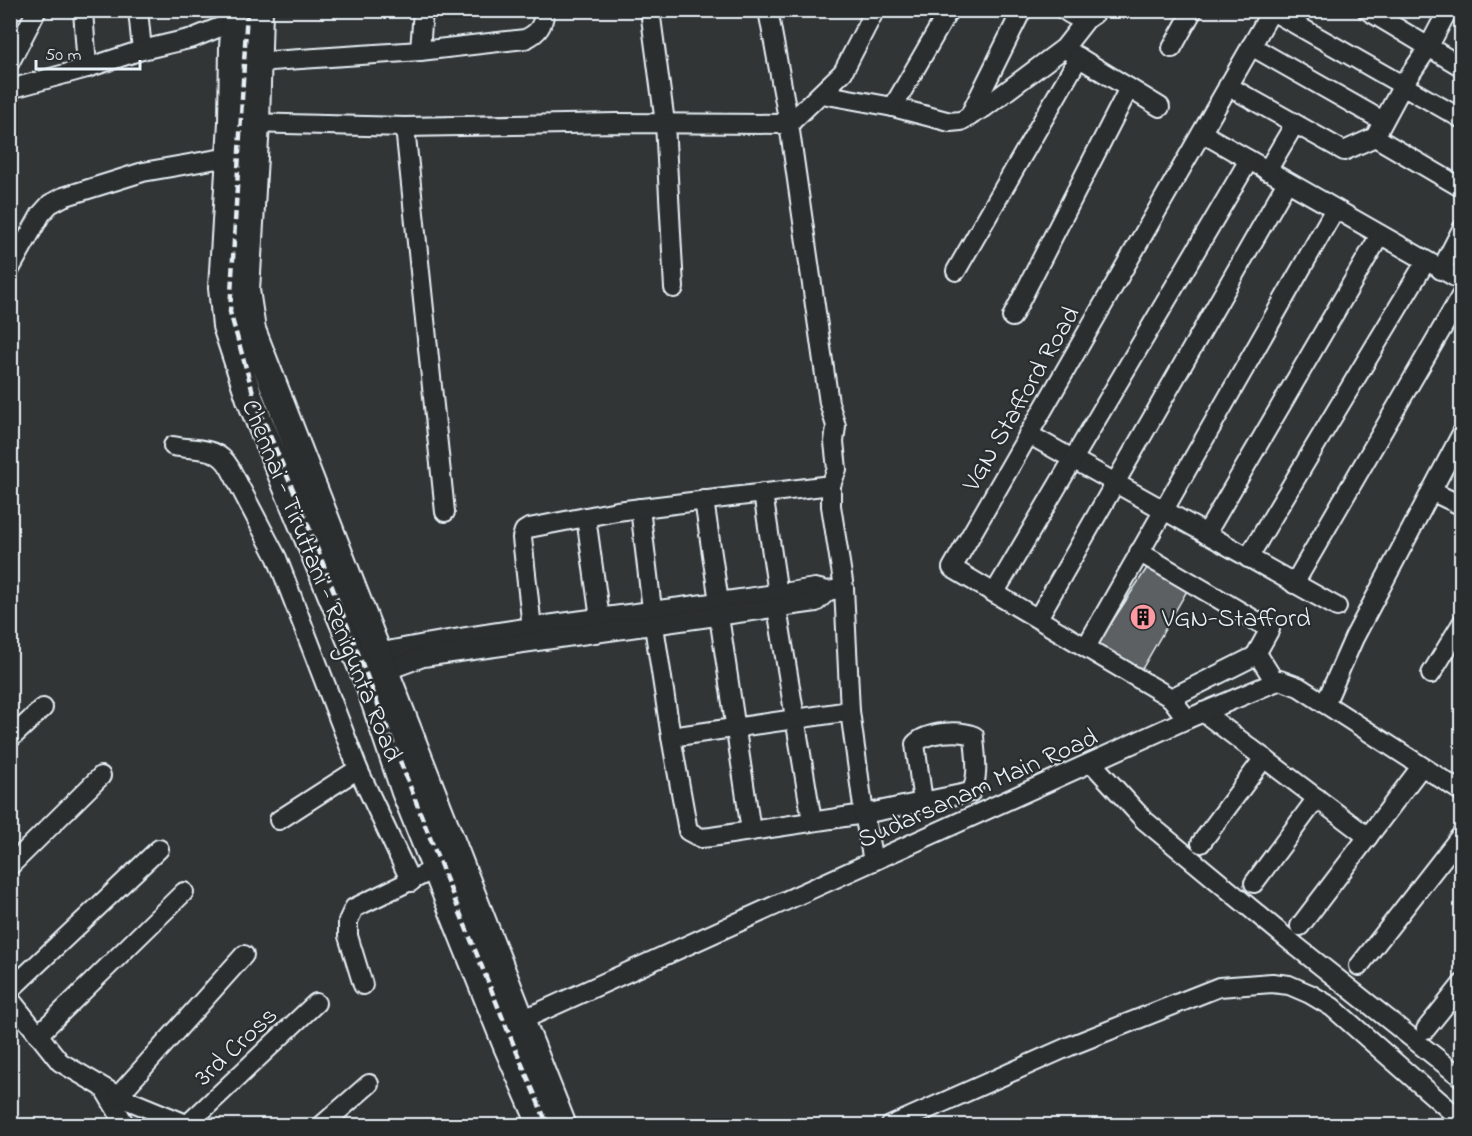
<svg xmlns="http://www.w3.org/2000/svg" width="1472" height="1136" viewBox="0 0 1472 1136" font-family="'Indie Flower',sans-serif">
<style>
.building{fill:#5c6063;stroke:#e8f1f8;stroke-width:1.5}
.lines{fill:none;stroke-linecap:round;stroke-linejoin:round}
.minor-casing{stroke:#e8f1f8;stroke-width:22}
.highway-casing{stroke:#e8f1f8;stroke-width:30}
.minor{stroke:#2a2d2e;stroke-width:18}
.highway{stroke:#2a2d2e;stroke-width:26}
.rail{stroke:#e8f1f8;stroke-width:4.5;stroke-dasharray:9 4.5;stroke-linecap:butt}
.labels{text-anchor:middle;stroke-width:4.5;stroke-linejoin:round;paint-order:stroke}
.street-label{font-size:26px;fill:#e8f1f8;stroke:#2a2d2e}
.poi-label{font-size:26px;fill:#e8f1f8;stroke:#2a2d2e;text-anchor:start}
</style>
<rect width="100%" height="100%" fill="#323536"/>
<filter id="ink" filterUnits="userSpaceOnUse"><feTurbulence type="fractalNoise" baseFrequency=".0167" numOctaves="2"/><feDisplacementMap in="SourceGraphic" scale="12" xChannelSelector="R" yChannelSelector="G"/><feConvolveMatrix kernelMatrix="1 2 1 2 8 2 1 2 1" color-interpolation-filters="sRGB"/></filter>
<g filter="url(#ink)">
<polygon class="building" points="1147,568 1188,589 1142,669 1097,645"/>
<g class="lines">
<defs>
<g id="minor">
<polyline points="83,10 87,68"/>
<polyline points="138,10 142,50"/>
<polyline points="650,10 665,123 674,288"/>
<path d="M1064,10C1077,19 1086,24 1098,10"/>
<polyline points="1367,10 1462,67"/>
<polyline points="1272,11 1462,119"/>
<polyline points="1251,46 1383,121"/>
<polyline points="1172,48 1193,10"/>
<polyline points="420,51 423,10"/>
<polyline points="1070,52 1160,107"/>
<polyline points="10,62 37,10"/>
<path d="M256,62L420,51L525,39C539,33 543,25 545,10"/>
<polyline points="1228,86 1344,151 1375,137 1403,85 1428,48 1448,10"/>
<polyline points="10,89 87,68 142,50 193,38 235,21 244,21"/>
<polyline points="822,94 893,107 950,122 961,121 984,108 1064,48 1086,20"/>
<polyline points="893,107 949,10"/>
<polyline points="969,117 1022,10"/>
<polyline points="247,123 405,127 616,123 789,124 768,10"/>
<polyline points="405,127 445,512"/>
<polyline points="1202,133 1462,281"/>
<polyline points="1375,137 1462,188"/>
<polyline points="1267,171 1294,125"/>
<polyline points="10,269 41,214 50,204 63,197 143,172 229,157"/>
<polyline points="1441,270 1462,229"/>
<polyline points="956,271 1079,57"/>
<polyline points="1012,317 1129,88"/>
<polyline points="1028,434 1337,607"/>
<path d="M173,446C197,451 217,445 230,468L277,558L358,769L411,882"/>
<polyline points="1431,491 1462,506"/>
<polyline points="763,493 778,594"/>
<polyline points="704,500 719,602"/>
<path d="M640,508L654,626L671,737L688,831L701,838L711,837L864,814L971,792C980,775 975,755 974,736C959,729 926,732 915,744L923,802"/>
<polyline points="586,517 600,619"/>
<polyline points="1206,534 1380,235"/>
<polyline points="1139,552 1270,629 1255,656"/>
<polyline points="1248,558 1426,261"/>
<polyline points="1294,584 1462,294"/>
<polyline points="995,592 1249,160"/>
<polyline points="777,608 812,821"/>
<polyline points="719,616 751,831"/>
<polyline points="1038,618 1287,182"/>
<polyline points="532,628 522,538 524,531 529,528 617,511 831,485"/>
<polyline points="1086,647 1335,209"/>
<path d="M378,653C522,624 669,611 815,588L828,591L844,588"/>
<polyline points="385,671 423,657 816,602 828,591"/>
<polyline points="1431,674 1462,623"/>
<polyline points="1171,698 1255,656 1260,658 1275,682"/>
<polyline points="1325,704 1354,638 1462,433"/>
<polyline points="1203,712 1368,837"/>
<polyline points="1187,719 1171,698 952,568 1272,10"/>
<polyline points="671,737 850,711"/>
<polyline points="10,739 43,708"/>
<polyline points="1092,763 1144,820 1296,946 1462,1078"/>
<polyline points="279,820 358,769"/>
<polyline points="1201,843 1264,758"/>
<polyline points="873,861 864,814 850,711 844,588 831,506 831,485 837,469 834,442 836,426 829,403 789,124 843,72 875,10"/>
<polyline points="10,866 101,776"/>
<polyline points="1254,883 1317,798"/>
<polyline points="1300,926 1421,767"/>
<polyline points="1359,966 1462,834"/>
<polyline points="363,985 348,936 348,921 354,908 437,868"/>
<polyline points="10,990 159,849"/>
<polyline points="10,999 60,1062 118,1096 191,1126"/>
<polyline points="511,1025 1187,719 1280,680 1299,687 1462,792"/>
<polyline points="1426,1029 1462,984"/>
<polyline points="38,1035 184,892"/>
<polyline points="104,1089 126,1126"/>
<polyline points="118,1096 244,955"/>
<polyline points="188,1124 316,1003"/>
<polyline points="321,1126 369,1084"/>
<polyline points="890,1126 1070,1046 1219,987 1272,983 1289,985 1310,994 1332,1007 1462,1121"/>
</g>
<g id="highway">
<polyline points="236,10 233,46 232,122 222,288 226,326 250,399 369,685 405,792 506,1044 542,1126"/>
<polyline points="259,10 256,123 246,290 252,330 521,1020 563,1126"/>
</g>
</defs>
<use href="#minor" class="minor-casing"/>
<use href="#highway" class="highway-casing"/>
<use href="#minor" class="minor"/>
<use href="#highway" class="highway"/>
<polyline class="rail" points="247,10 230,312 256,403 306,520 443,871 510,1036 548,1126"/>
</g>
</g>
<defs>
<symbol id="building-disc" viewBox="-11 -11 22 22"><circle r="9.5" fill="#ff9aa2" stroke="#2a2d2e"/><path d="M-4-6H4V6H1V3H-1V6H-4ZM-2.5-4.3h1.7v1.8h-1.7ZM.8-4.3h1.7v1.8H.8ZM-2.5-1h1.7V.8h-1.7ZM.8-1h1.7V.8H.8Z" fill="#111"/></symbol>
</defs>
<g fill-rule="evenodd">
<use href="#building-disc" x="1128" y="602" width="30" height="30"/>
</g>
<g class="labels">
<g class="street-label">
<text transform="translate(1020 398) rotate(-60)" y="9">VGN Stafford Road</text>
<text transform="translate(323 580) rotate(68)" y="9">Chennai - Tiruttani - Renigunta Road</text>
<text transform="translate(977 787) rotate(-24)" y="9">Sudarsanam Main Road</text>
<text transform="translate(235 1045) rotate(-43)" y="9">3rd Cross</text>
</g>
<g class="poi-label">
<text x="1162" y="626">VGN-Stafford</text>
</g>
</g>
<rect width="1472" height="1136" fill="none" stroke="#2a2d2e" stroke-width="36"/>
<rect x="18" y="18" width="1436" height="1100" fill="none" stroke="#e8f1f8" stroke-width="2" filter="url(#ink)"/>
<path d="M36 60v9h104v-9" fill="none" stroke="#e8f1f8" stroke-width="3"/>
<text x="45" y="60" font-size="18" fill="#e8f1f8" stroke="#2a2d2e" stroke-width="4.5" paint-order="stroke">50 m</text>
</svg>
